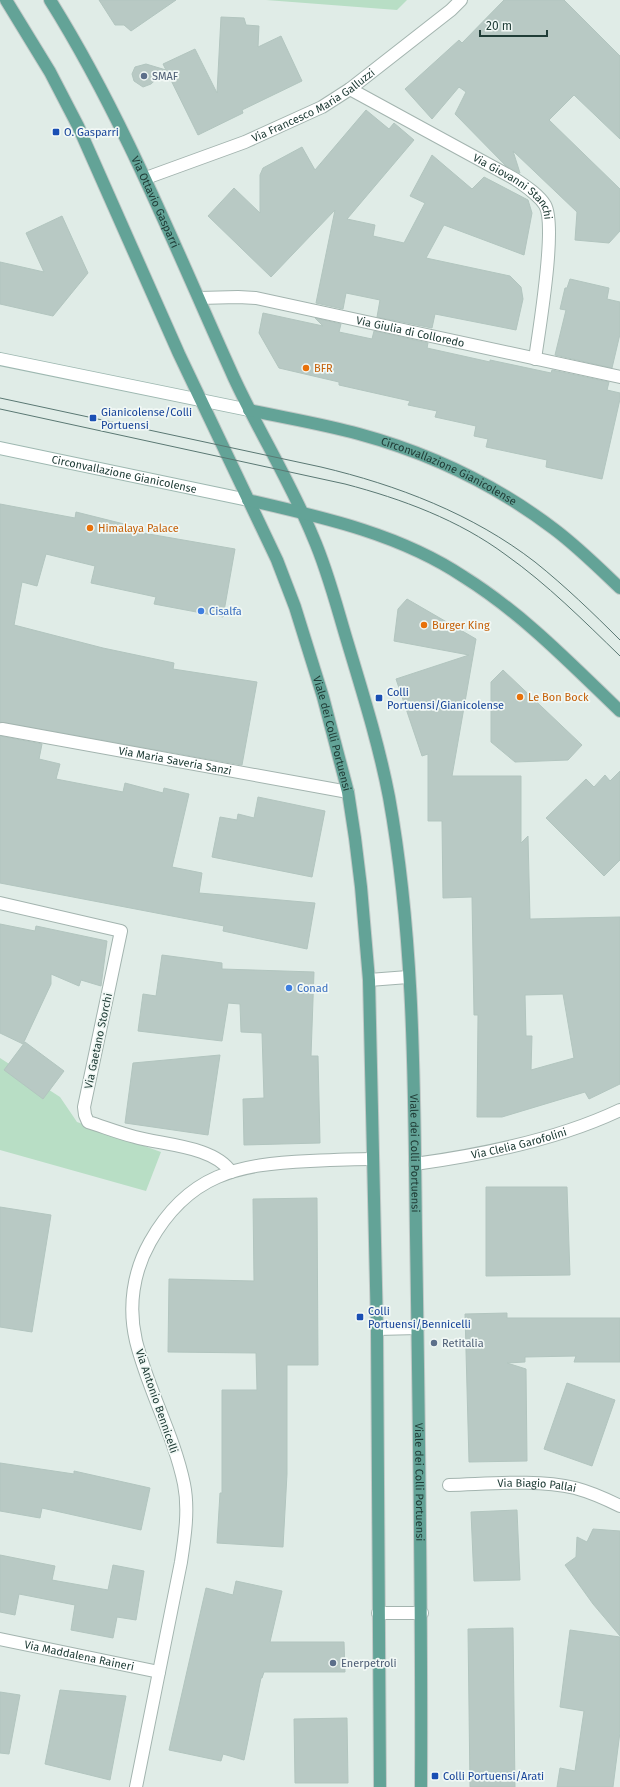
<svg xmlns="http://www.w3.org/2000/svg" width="620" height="1787" viewBox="0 0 620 1787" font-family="'Fira Sans',sans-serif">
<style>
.green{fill:#b8dec5}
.building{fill:#b8c9c4;stroke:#b2c5bf;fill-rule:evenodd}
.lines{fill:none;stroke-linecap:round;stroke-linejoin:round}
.street-casing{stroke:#a3b4af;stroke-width:14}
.secondary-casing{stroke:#9eb8b1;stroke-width:14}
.primary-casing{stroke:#c1c9c7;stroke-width:14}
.street{stroke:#fff;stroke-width:12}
.secondary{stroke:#fff;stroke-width:12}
.primary{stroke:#63a397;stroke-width:12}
.tram{stroke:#5a7873;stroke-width:1}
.service-dot{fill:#5c6f8a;stroke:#f1f8f5;stroke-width:1.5}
.transit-dot{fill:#1a4fb4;stroke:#f1f8f5;stroke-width:1.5}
.food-dot{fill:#e8710a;stroke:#f1f8f5;stroke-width:1.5}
.shop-dot{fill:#3f7fe0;stroke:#f1f8f5;stroke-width:1.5}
.labels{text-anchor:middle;stroke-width:3.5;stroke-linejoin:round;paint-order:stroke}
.service-label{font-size:11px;fill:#4e5e75;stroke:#f1f8f5;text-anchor:start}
.street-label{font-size:11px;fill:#203d37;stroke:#f1f8f5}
.transit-label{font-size:11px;fill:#164399;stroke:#f1f8f5;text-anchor:start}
.food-label{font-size:11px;fill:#c56008;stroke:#f1f8f5;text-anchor:start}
.shop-label{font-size:11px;fill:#366cbe;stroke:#f1f8f5;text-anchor:start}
</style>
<rect width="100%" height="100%" fill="#e0ece7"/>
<g class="green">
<polygon points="266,0 407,0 397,10"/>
<polygon points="0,1058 60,1097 77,1122 161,1152 146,1191 0,1150"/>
</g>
<g class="building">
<polygon points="99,0 176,0 131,31 124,25 115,25"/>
<polygon points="504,0 564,0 620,56 620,139 574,95 549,120 620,189 620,231 609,243 575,240 577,212 513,151 520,173 506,166 455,114 466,92 459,87 432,119 405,89 459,40 462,43"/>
<polygon points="221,17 244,18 246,25 259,26 258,47 281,36 302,81 242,110 243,113 198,135 163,64 195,49 217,93"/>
<polygon points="146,64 166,70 151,84 143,87 134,81 132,74 135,67"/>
<polygon points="366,110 389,129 394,123 414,140 347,219 375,225 373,236 404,243 425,203 410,196 432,155 472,189 484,177 528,200 532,213 524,255 444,225 426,258 510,276 521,287 523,299 516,330 435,314 432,328 377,317 380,300 346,293 343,309 316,303 335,210 271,277 208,216 234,188 260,213 260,175 263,168 302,147 315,170"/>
<polygon points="62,216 88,273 53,316 0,304 0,262 44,272 26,233"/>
<polygon points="570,279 609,288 607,299 620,302 620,334 612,368 555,355 566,310 560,309 565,288 567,288"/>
<polygon points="263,313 323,326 315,318 341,324 339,332 372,339 374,331 428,343 427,348 490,362 490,360 551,373 552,370 609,382 607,390 620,393 620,399 602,479 546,467 547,460 486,447 488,439 474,436 476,426 435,417 437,411 408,405 410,401 339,385 339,382 279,368 259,333"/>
<polygon points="0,504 75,518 76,512 144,529 143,533 235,549 223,617 154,604 156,597 91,583 95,566 46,554 37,586 22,582 14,625 103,648 174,663 173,669 257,682 242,765 0,722"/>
<path d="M407,599L476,639L452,776H521V843L528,836L530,919L620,917V1084L589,1099L585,1092L502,1117H477L478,1015H474L472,897L443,898L442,821H428V754L422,756L396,679L469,655L394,641L398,609ZM563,994L574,1058L531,1070L532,1036H526L525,995Z"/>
<polygon points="503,670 582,745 568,760 515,762 491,742 491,682"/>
<polygon points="0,736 42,744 39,759 60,764 56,779 123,792 125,783 163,793 164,788 189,794 172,867 202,873 199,893 315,903 307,949 223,931 224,926 0,883"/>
<polygon points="620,771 620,860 604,876 546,818 586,779 594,787 605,775 610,781"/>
<polygon points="258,797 325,811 312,877 212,857 220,817 237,820 238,814 254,818"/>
<polygon points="0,924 35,931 36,926 107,941 101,986 81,980 79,986 51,974 51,984 23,1044 0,1033"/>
<polygon points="162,955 222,963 222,969 314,972 311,1056 318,1056 320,1143 244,1145 243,1099 264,1098 262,1033 241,1032 240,1004 228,1003 222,1041 138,1031 143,994 156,996"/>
<polygon points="25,1042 64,1071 43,1099 4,1070"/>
<polygon points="220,1055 208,1135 125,1123 133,1063"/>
<polygon points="486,1187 567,1187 570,1275 486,1276"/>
<polygon points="317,1198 318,1365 287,1365 287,1474 283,1547 217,1543 220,1493 222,1493 222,1390 257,1390 256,1353 168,1352 169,1279 254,1281 253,1199"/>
<polygon points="0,1207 51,1215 32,1332 0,1327"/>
<polygon points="507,1313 507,1318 620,1318 620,1362 574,1362 576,1356 525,1357 525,1362 507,1363 526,1369 527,1461 469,1462 465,1314"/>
<polygon points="567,1383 615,1400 592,1466 544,1449"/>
<polygon points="0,1463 74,1474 74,1471 150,1488 141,1530 42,1508 40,1518 0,1511"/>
<polygon points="517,1510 520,1580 474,1581 471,1512"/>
<polygon points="593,1529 620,1531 620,1636 593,1604 565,1565 576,1557 577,1537 587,1542"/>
<polygon points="0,1555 55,1566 52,1580 108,1590 113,1565 144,1571 136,1620 117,1617 113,1638 71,1630 75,1605 19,1594 15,1615 0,1612"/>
<polygon points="236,1581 282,1591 270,1642 344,1642 345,1672 264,1672 262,1678 261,1678 244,1760 223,1754 221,1761 169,1750 206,1588 233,1595"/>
<polygon points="513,1628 515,1787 470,1787 468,1629"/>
<polygon points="570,1630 620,1637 620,1732 613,1787 557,1787 560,1768 575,1771 584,1711 560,1707"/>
<polygon points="60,1690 126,1696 110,1780 45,1764"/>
<polygon points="0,1692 20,1695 9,1754 0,1753"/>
<polygon points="347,1718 348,1783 295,1783 294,1719"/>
</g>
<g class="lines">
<defs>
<g id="street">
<path id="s1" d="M350,89L515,179C525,186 538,194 545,205C557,226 539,330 535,359"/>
<path id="s2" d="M146,178L245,142L322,107L350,89L451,10L461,0"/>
<path id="s3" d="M199,298L238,297L256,298L620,377"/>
<path id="s4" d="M2,729L348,792"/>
<path d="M0,903L121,931L84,1107L85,1115L88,1122C104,1127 119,1133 135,1137C163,1145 214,1146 231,1172"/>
<polyline points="369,980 408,977"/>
<path id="s5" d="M415,1164C481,1155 559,1139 620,1110"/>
<polyline points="377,1329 418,1328"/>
<path id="s6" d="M449,1485C489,1484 536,1479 575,1488C590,1492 606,1499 620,1506"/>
<polyline points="378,1613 422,1613"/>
<path id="s7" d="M0,1639L159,1672"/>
<path d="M136,1787L181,1562C185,1536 189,1509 184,1484C174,1435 148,1390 136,1341C128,1307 133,1272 150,1242C188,1174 238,1164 310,1161C331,1160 352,1159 373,1159"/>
</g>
<g id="secondary">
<polyline points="0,359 249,410"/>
<path id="s8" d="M0,448L248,500"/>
</g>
<g id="primary">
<path id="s9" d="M6,0L50,72L78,126L179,354L277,560L295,607L323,697L348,792L355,838L361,887L369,980L377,1329L380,1787"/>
<path id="s10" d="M50,0C125,120 176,250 234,378C259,432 291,483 313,537C328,571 337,608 348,644C363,694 379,745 389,797C415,941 414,1089 416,1235C419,1419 422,1603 421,1787"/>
<path id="s11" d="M249,410C286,418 323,424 359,434C429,453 496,485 554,529C578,547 599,568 620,588"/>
<path d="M248,500C322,517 400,534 464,577C523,614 570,663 620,711"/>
</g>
</defs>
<use href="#street" class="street-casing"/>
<use href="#secondary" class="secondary-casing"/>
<use href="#primary" class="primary-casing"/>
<use href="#street" class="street"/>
<use href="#secondary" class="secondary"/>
<use href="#primary" class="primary"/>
<g class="tram">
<path d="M0,398L321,467C397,485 473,514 535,562C565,586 593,613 620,640"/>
<path d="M0,409L345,484C402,499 459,520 506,555C547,584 584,621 620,656"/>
</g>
</g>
<g class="service-dot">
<circle cx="144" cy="76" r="4"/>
<circle cx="434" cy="1343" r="4"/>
<circle cx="333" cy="1663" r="4"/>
</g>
<g class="transit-dot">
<rect x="52" y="128" width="8" height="8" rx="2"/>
<rect x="89" y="414" width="8" height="8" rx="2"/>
<rect x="375" y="694" width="8" height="8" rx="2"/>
<rect x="356" y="1313" width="8" height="8" rx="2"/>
<rect x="431" y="1772" width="8" height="8" rx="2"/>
</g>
<g class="food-dot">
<circle cx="306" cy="368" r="4"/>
<circle cx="90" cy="528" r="4"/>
<circle cx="424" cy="625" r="4"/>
<circle cx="520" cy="697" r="4"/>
</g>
<g class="shop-dot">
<circle cx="201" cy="611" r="4"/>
<circle cx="289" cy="988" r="4"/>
</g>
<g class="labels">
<g class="service-label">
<text x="152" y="80">SMAF</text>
<text x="442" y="1347">Retitalia</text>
<text x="341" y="1667">Enerpetroli</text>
</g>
<g class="street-label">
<text dy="4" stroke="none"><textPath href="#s2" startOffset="183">Via Francesco Maria Galluzzi</textPath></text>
<text dy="4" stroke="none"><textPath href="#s1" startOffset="192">Via Giovanni Stanchi</textPath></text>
<text dy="4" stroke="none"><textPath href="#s10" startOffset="228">Via Ottavio Gasparri</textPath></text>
<text dy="4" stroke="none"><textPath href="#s3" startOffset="215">Via Giulia di Colloredo</textPath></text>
<text dy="4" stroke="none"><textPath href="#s11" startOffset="210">Circonvallazione Gianicolense</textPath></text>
<text dy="4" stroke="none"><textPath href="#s8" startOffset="127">Circonvallazione Gianicolense</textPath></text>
<text dy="4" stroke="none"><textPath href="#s9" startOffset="805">Viale dei Colli Portuensi</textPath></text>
<text dy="4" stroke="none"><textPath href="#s4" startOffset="176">Via Maria Saveria Sanzi</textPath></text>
<text transform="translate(98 1041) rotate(-78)" y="4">Via Gaetano Storchi</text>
<text dy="4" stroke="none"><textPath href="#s5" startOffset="106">Via Clelia Garofolini</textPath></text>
<text dy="4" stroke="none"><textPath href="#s10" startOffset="1227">Viale dei Colli Portuensi</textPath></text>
<text transform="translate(157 1401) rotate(71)" y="4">Via Antonio Bennicelli</text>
<text dy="4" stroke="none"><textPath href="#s10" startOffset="1556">Viale dei Colli Portuensi</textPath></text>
<text dy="4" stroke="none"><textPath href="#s6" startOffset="88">Via Biagio Pallai</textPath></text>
<text dy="4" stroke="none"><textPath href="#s7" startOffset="81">Via Maddalena Raineri</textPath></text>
</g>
<g class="transit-label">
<text x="64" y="136">O. Gasparri</text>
<text x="101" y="416">Gianicolense/Colli<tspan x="101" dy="13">Portuensi</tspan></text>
<text x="387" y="696">Colli<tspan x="387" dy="13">Portuensi/Gianicolense</tspan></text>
<text x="368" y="1315">Colli<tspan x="368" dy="13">Portuensi/Bennicelli</tspan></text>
<text x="443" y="1780">Colli Portuensi/Arati</text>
</g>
<g class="food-label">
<text x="314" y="372">BFR</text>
<text x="98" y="532">Himalaya Palace</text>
<text x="432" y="629">Burger King</text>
<text x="528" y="701">Le Bon Bock</text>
</g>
<g class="shop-label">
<text x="209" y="615">Cisalfa</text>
<text x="297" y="992">Conad</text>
</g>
</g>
<path d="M480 30v6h67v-6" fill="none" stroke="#203d37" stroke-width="2"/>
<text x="486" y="30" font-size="12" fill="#203d37" stroke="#f1f8f5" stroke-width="3" paint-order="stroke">20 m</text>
</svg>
